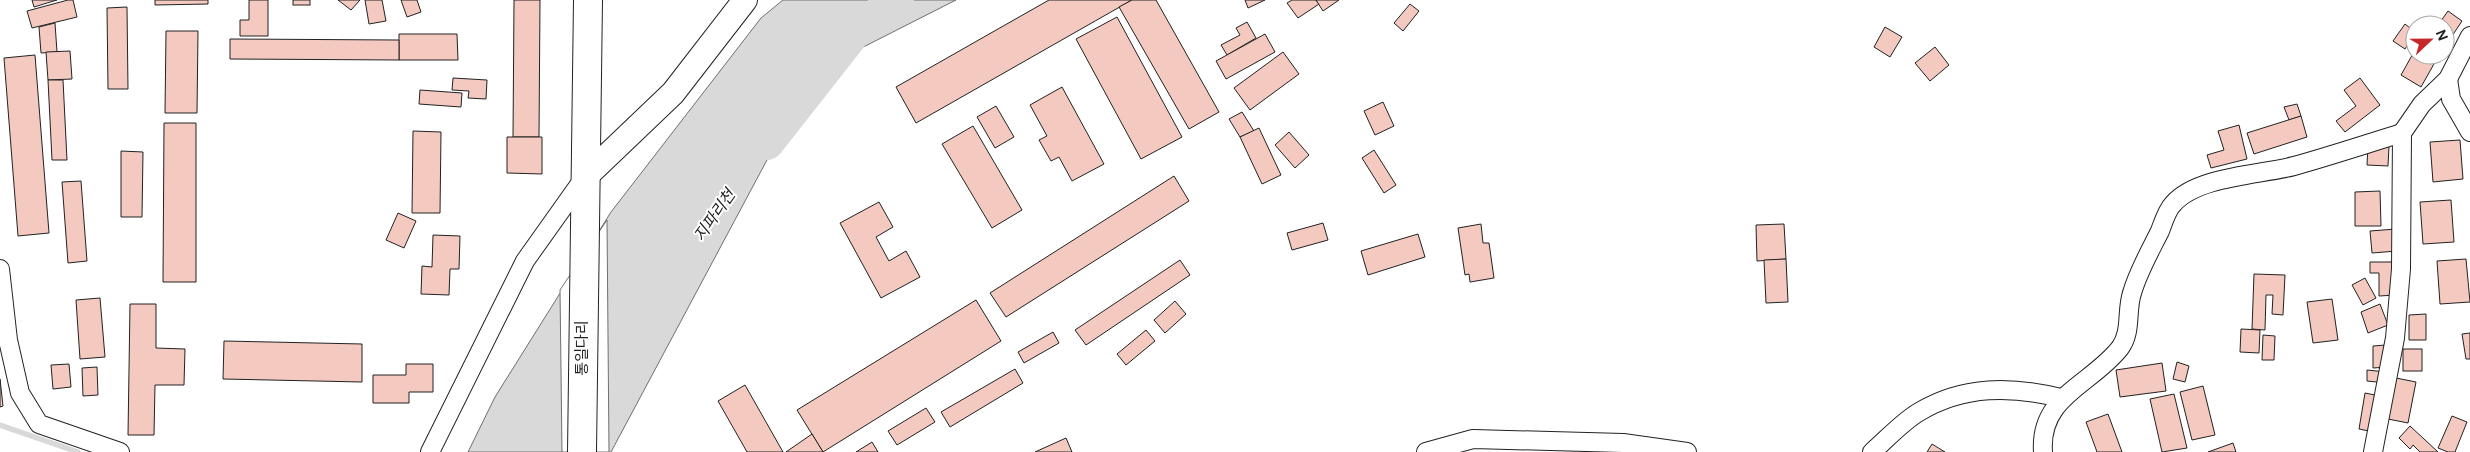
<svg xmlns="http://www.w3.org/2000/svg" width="2470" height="452" viewBox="0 0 2470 452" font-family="'DM Sans','Noto Sans KR',sans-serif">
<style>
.water{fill:#d9d9d9;stroke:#6f6f6f}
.pier{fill:#fff;stroke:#6f6f6f}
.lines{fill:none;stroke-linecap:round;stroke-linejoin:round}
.stream{stroke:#d9d9d9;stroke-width:5.5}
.river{stroke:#d9d9d9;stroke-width:34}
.building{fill:#f3c9c0;stroke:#222}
.street-casing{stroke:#222;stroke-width:20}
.secondary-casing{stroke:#222;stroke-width:26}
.primary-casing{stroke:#222;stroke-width:30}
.street{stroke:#fff;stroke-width:18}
.secondary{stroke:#fff;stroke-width:24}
.primary{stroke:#fff;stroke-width:28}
.labels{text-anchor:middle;stroke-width:4;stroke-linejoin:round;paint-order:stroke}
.street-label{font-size:15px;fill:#222;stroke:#fff}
.water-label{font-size:16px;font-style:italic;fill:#222;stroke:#fff}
</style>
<rect width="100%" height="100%" fill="#fff"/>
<polygon class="water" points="783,0 956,0 814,72 611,452 468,452 495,397 611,212 761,18"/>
<polygon class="pier" points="607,220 609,452 562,452 560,290"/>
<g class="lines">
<polyline class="stream" points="0,425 78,452"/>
<polyline class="river" points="767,143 855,31 897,0"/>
</g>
<g class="building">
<polygon points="32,0 57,0 34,7"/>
<polygon points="68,0 73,0 77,17 32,28 27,11"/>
<polygon points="155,0 208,0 208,4 155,5"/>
<polygon points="249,0 268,0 268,36 240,36 240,20 249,20"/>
<rect x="293" y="0" width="17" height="5"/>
<polygon points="338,0 360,0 351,10"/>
<polygon points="365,0 382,0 386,21 369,24"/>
<polygon points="401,0 417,0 421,12 407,17"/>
<polygon points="514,0 540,0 539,137 513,137"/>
<polygon points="1049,0 1132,0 916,123 896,87"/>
<polygon points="1132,0 1156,0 1219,112 1189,129 1119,7"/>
<polygon points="1245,0 1265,0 1248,8"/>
<polygon points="1292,0 1316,0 1319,4 1298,18 1287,3"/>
<polygon points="1316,0 1339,0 1323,11"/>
<polygon points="1410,4 1419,11 1403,31 1394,23"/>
<polygon points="127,7 128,89 108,89 107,8"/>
<polygon points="2448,11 2462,21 2446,45 2445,25 2438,25"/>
<polygon points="1117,17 1182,137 1141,159 1076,39"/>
<polygon points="1247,22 1256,38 1227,55 1221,45 1240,35 1236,28"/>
<polygon points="55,23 57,52 41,53 39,27"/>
<polygon points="2405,24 2415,32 2415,34 2405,49 2393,41"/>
<polygon points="1885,27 1902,37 1890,57 1874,47"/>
<polygon points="166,31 198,31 197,113 165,113"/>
<polygon points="399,34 457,34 458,60 399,60"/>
<polygon points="1265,34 1275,52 1226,79 1216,61"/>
<polygon points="230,39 399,40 399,60 230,59"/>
<polygon points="1935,47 1949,65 1930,81 1915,63"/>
<polygon points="2415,50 2415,55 2439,55 2421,87 2401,75"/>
<polygon points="70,51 72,79 48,80 46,52"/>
<polygon points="1283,52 1299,74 1250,110 1234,88"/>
<polygon points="35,55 49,233 18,236 4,58"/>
<polygon points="453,78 487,80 486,99 468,98 469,91 452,90"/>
<polygon points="2360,78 2380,105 2345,132 2336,121 2356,106 2344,90"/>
<polygon points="48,80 63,80 67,160 52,160"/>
<polygon points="1062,87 1104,164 1072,181 1059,157 1051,161 1039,140 1047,136 1030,105"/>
<polygon points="420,90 462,93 461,107 419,104"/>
<polygon points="1383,102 1394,126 1375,135 1364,111"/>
<polygon points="2297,104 2301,116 2289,120 2284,107"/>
<polygon points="996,106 1014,137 995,148 977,117"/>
<polygon points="1242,112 1254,131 1240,137 1229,119"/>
<polygon points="2301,116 2307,137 2254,154 2247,133"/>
<polygon points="164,123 196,123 196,282 163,282"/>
<polygon points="2239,125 2247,159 2211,168 2207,155 2224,150 2218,131"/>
<polygon points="973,126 1022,210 992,228 942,144"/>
<polygon points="1259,128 1281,175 1262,184 1240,137"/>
<polygon points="413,131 441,132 440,213 412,213"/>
<polygon points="1289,132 1309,155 1295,168 1275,145"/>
<polygon points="507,137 542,137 542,174 507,173"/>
<polygon points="2460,140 2463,179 2433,182 2430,142"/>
<polygon points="2368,145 2389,146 2388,166 2367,165"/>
<polygon points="1374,150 1396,185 1384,193 1362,158"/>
<polygon points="121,151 143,152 142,217 121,217"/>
<polygon points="1174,176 1189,201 1006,317 990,293"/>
<polygon points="81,181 87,261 68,263 62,182"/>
<polygon points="2380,191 2381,226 2355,226 2355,192"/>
<polygon points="2451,200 2454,242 2423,244 2420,202"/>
<polygon points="879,202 893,227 876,237 889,261 906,251 920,277 881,298 840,223"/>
<polygon points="398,213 416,221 404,248 386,240"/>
<polygon points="1323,223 1328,240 1292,250 1287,233"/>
<polygon points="1481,224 1483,243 1489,243 1494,278 1470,282 1469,274 1465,275 1458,228"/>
<polygon points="1784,224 1786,259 1757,261 1756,225"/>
<polygon points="2396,229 2397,251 2372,253 2370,231"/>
<polygon points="1418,234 1425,257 1368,275 1361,251"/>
<polygon points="433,235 460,236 459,269 450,269 449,295 421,294 422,266 432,267"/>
<polygon points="1786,259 1788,302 1766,303 1764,260"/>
<polygon points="2466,259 2470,302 2440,304 2437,261"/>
<polygon points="1180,260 1190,275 1086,345 1075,330"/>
<polygon points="2370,262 2396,262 2396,295 2379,296 2379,273 2370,273"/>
<polygon points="2254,274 2285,275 2283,315 2272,314 2273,295 2266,295 2265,330 2252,329"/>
<polygon points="2365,278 2376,298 2363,305 2352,285"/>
<polygon points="100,298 105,357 80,359 76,300"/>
<polygon points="2332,299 2338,340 2313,343 2307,302"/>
<polygon points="976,300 1001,341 823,452 797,410"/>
<polygon points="1175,301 1186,314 1165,333 1154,320"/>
<polygon points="130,304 156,304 156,348 185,349 184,385 155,385 154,435 128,435"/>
<polygon points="2380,304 2388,325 2368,333 2361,312"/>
<polygon points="2426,314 2426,340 2409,340 2409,315"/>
<polygon points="2241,329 2260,330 2259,353 2240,352"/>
<polygon points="1146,330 1155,341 1126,365 1117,354"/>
<polygon points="1053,332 1059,343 1024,363 1018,352"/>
<polygon points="2470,333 2470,359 2466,359 2462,334"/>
<polygon points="2263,335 2275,336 2274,360 2262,360"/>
<polygon points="224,341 362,344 362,382 223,379"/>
<polygon points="2386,345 2387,367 2373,368 2373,346"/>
<rect x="2403" y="349" width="19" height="22"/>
<polygon points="2177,362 2189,366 2185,382 2173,379"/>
<polygon points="2162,363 2166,391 2120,397 2116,370"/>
<polygon points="69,364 71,387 53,389 51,365"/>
<polygon points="406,364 433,364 433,392 409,392 409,403 373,403 373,375 406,375"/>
<polygon points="97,367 98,395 83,396 82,368"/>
<polygon points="1015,369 1023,383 950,427 941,412"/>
<polygon points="2367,370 2386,372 2386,383 2367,381"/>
<polygon points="2396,378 2416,382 2408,423 2388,419"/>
<polygon points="0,379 3,406 0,407"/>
<polygon points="745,385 783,452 747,452 718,401"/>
<polygon points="2203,386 2215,435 2192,440 2180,392"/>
<polygon points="2365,393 2380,396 2374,432 2359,429"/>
<polygon points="2174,394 2187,448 2162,452 2150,399"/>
<polygon points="926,408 935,422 897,445 888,431"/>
<polygon points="2108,414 2122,452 2097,452 2086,422"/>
<polygon points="2452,416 2467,422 2455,452 2448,452 2438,448"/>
<polygon points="2410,426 2438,452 2420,452 2413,445 2410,449 2399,438"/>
<polygon points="812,434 823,452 786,452"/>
<polygon points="1066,438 1072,452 1035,452"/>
<polygon points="872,442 878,452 856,452"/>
<polygon points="2233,443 2236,452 2208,452"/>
<polygon points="1932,444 1945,452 1927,452"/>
</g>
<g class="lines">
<defs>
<g id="street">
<polyline points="2448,79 2451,99 2470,132"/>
<polyline points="0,269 8,340 20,393 39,424 120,452"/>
<polyline points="430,452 525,261 584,178"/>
<polyline points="1426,452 1473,439 1623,443 1687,452"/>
<path d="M1872,452C1887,439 1902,422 1919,412C1964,385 2012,386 2061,398"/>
<path d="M2043,452C2039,396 2091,385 2120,348C2132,332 2126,311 2132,293C2138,272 2150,251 2160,231C2163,223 2167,210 2173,204C2197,176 2260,175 2294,166C2330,156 2366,144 2402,133"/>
<polyline points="2373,452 2395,338 2401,269 2402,133 2422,104 2448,79 2470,36"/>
</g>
<polyline id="secondary" points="584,178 673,93 745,0"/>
<polyline id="primary" points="582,452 588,0"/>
</defs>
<use href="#street" class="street-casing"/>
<use href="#secondary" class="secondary-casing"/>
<use href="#primary" class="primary-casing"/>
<use href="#street" class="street"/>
<use href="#secondary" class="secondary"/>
<use href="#primary" class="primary"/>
</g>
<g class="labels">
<g class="street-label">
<text transform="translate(582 348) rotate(-90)" y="5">통일다리</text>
</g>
<g class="water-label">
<text transform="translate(714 215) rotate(-55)" y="6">지파리천</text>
</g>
</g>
<g transform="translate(2430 40) rotate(68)"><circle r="24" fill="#ffffff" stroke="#a7a7a7"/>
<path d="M0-4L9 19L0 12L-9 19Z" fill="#c62828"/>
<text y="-8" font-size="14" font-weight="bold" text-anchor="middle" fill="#222222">N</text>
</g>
</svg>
